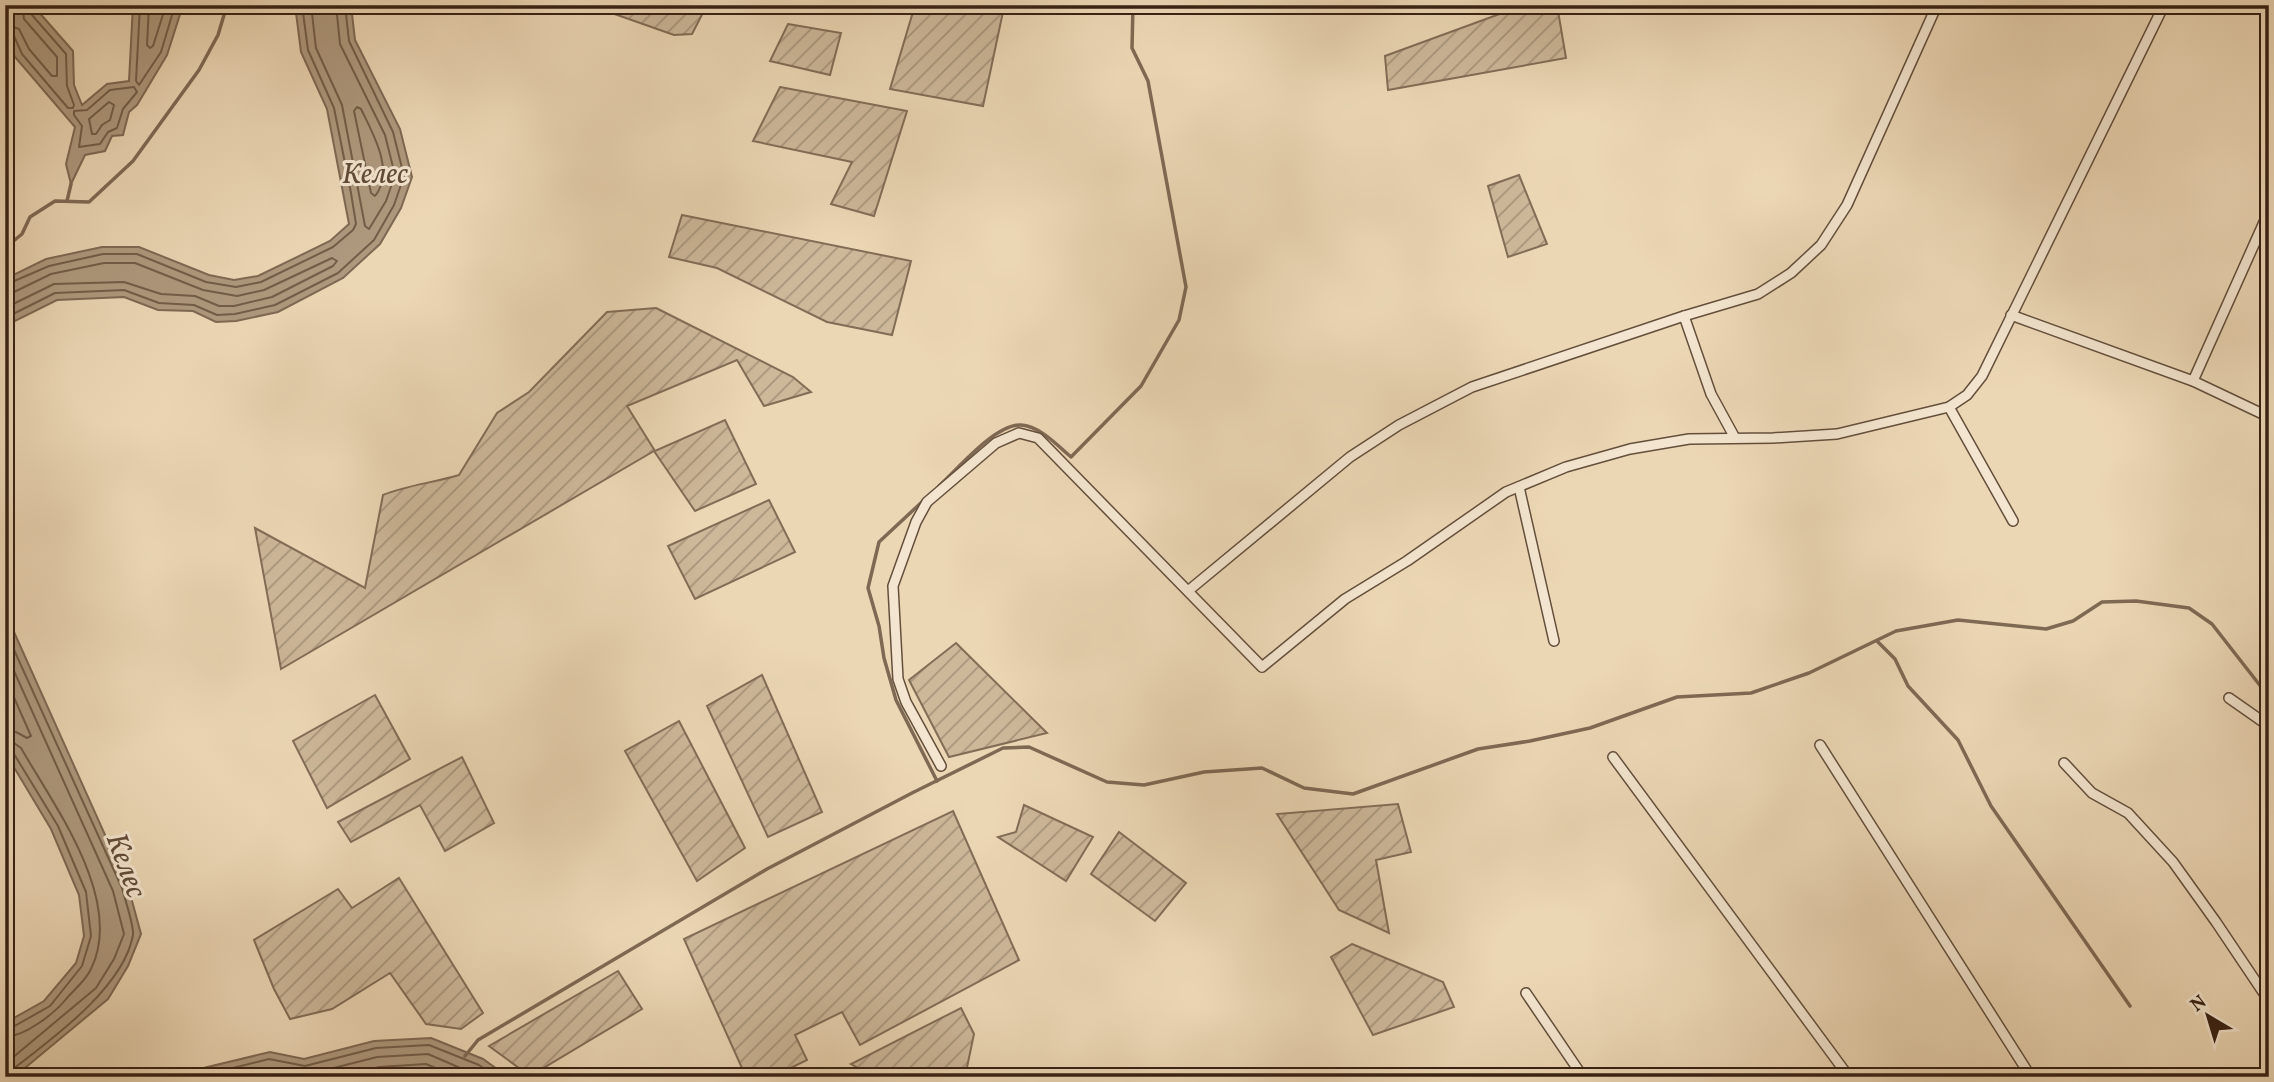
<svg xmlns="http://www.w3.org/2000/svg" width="2274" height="1082" viewBox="0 0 2274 1082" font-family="Vollkorn,serif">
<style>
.garden{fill:url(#garden-furrows);stroke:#826d57;stroke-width:2}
.water{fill:#ae997e;stroke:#7e6954;stroke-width:2}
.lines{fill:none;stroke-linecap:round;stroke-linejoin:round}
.shore{stroke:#725e49;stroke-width:2}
.stream{stroke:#7e6954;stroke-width:3.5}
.minor-casing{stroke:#644f3c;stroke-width:12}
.minor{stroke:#f3e5cf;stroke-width:9}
.labels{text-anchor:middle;stroke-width:6;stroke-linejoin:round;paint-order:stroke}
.water-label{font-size:30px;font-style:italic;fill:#614c39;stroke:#f3e5cf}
</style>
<defs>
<pattern id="garden-furrows" width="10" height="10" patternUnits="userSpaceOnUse" patternTransform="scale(1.75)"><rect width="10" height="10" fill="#cdb89a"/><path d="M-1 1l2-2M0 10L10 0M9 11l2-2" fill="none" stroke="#a7957c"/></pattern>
</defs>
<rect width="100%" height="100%" fill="#ecd7b5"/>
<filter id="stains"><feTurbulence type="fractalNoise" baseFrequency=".00286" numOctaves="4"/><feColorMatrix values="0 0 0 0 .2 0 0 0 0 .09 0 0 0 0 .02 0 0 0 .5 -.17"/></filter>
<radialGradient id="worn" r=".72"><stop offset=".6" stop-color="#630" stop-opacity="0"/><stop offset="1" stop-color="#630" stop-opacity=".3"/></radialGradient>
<g class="garden">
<polygon points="589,5 707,5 692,34 674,35"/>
<polygon points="915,5 1004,7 983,106 890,89"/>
<polygon points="1524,5 1557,5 1566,58 1388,90 1385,56"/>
<polygon points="788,24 841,33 830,75 770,61"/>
<polygon points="780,87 907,111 874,216 831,204 852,162 753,141"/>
<polygon points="1519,175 1547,244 1508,257 1488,186"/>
<polygon points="682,215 911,261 892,335 827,322 717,268 669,257"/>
<path d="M656,308L793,377L811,392L764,406L737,360L627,406L655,451L725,420L756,484L695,511L654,451L281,669L255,528L365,588L383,495C407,485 433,483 459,475L497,413L529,392L607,312Z"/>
<polygon points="769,500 795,552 695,599 668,546"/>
<polygon points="956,643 1047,733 949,757 909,680"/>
<polygon points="762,675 822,812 768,837 707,706"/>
<polygon points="375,695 410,759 327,808 293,741"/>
<polygon points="679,721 745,848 697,881 625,751"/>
<polygon points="462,757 494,823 445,851 420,805 351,842 338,822"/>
<polygon points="1398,804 1411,852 1376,860 1389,933 1339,910 1277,814"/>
<polygon points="1024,805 1093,837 1066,881 998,837 1016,832"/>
<polygon points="953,811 1019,960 860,1045 842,1012 795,1035 807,1060 772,1077 746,1077 684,939"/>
<polygon points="1119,832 1186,883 1155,921 1091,874"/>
<polygon points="399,878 483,1013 461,1029 426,1024 390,973 332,1009 290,1019 274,989 254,940 338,889 352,908"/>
<polygon points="1352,944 1443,982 1454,1007 1373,1035 1331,957"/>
<polygon points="618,971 642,1009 530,1076 489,1046"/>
<polygon points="961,1008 974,1034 965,1077 874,1077 851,1064"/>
</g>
<g class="water">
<polygon points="5,5 37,5 37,10 73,51 74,85 82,105 107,84 129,81 133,5 183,5 167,55 137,105 129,112 123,135 112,136 105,151 85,155 71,184 66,164 75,127 15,57 5,32"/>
<polygon points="295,5 351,5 355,40 400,129 412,177 401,208 380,244 343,278 278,312 236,321 216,322 193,311 158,310 124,297 57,300 5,326 5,279 46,259 102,247 139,247 209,275 234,280 258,276 330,241 349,224 327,109 301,52"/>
<polygon points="5,612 128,886 141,934 128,966 108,999 14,1077 5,1077 5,1023 44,1001 76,963 84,936 79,895 51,829 9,759 5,748"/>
<polygon points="431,1038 483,1059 508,1077 166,1077 270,1052 304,1059 374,1041"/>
</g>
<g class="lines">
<g class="shore">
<polyline points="140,5 136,81 139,85 161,52 175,5"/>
<polyline points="149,5 147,45 150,48 153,46 166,5"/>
<polyline points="311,5 316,48 342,105 365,226 369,229 386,201 395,175 385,135 340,44 336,5"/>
<polyline points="5,24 19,29 29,49 52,76 57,76 57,57 24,19 22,5"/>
<polyline points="5,33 14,36 22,54 68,108 73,108 74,105 67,86 66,54 32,15 31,5"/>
<polygon points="134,87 137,92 123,109 117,128 108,132 100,144 79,147 82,126 74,115 74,111 87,110 110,90"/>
<polygon points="109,102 114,105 110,120 102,125 96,134 92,134 89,119"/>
<path d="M357,107L361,109C373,134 395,171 375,196L371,193L354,111Z"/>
<polyline points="5,285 49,266 103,254 137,254 206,282 236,287 261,282 333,247 353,230 356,224 351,193 334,108 308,50 302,5"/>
<polyline points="5,293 14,292 51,274 104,263 135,263 203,290 237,296 264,290 332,258 337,261 333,266 272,297 234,306 219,306 195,296 161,294 124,282 54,284 5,308"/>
<polyline points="5,318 55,293 124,290 159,303 194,305 217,315 235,314 275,305 338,273 374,240 394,205 404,176 393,132 349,41 345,5"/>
<path d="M5,630L122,888C125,900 134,925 133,935C124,987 52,1039 13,1069L10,1077"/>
<polyline points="5,651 113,891 124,934 114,959 96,988 5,1064"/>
<polyline points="5,677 31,736 27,738 16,732 5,731"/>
<path d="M5,741L14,743L21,748C54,806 125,900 91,969C86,980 75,989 67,998C55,1013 26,1036 5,1037"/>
<polyline points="5,750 14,754 58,826 86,892 91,936 82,966 50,1006 11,1028 5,1029"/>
<polyline points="196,1077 269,1059 305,1066 376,1048 429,1045 479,1065 496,1077"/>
<polyline points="234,1077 270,1068 306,1075 377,1057 428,1054 481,1077"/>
<polyline points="341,1077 379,1067 426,1064 457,1077"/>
</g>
<g class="stream">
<polyline points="67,201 71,184"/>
<polyline points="5,248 22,234 30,217 55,201 89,202 133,161 199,70 218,35 227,5"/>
<path d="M939,486C958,469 995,424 1021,425C1040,426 1058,446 1071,457L1141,386L1179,320L1186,287L1148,81L1132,48L1133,5"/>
<polyline points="923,501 879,542 868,588 879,626 884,658 896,700 937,781"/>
<polyline points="1877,641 1895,659 1908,686 1958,740 1991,806 2130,1006"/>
<polyline points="465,1056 478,1040 767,869 912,793 1003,748 1029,747 1107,782 1144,785 1204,772 1262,768 1304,788 1353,794 1478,749 1530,741 1590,728 1677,697 1751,693 1809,673 1896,631 1958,620 2046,629 2073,621 2102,602 2136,601 2189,608 2212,624 2269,697"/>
</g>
<defs>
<g id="minor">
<polyline points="2011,315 2193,381 2269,417"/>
<polyline points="1684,316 1711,394 1735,438"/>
<polyline points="2193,381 2269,211"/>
<polyline points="1949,407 2013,521"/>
<polyline points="1519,487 1554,641"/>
<polyline points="1188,591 1350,457 1399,425 1472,387 1684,316 1758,294 1791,273 1821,245 1847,205 1937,5"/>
<polyline points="2229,698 2269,726"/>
<polyline points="1820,745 2031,1077"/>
<polyline points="1613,757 1849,1077"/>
<polyline points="2064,763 2092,793 2128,813 2173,862 2216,922 2269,1001"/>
<polyline points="941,766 906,702 898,679 893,586 916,522 927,502 996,443 1019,433 1038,438 1262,667 1345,599 1407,561 1506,492 1566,467 1630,449 1689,439 1773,438 1837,434 1949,407 1967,395 1982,376 2164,5"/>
<polyline points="1526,993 1583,1077"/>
</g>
</defs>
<use href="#minor" class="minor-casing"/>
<use href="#minor" class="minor"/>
</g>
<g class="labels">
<g class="water-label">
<text x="375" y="183">Келес</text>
<text transform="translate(127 865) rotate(70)" y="10">Келес</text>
</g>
</g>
<rect width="2274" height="1082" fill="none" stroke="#ecd7b5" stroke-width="28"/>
<rect x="7" y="7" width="2260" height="1068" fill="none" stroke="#372214" stroke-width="3.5"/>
<rect x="14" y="14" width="2246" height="1054" fill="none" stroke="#372214" stroke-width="2"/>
<g transform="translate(2208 1016) rotate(322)" stroke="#f3e5cf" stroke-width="5" paint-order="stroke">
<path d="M0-5L12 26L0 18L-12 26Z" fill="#372214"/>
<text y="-10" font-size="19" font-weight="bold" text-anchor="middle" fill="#372214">N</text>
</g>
<rect width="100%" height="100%" filter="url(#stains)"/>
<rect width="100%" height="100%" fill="url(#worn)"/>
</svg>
